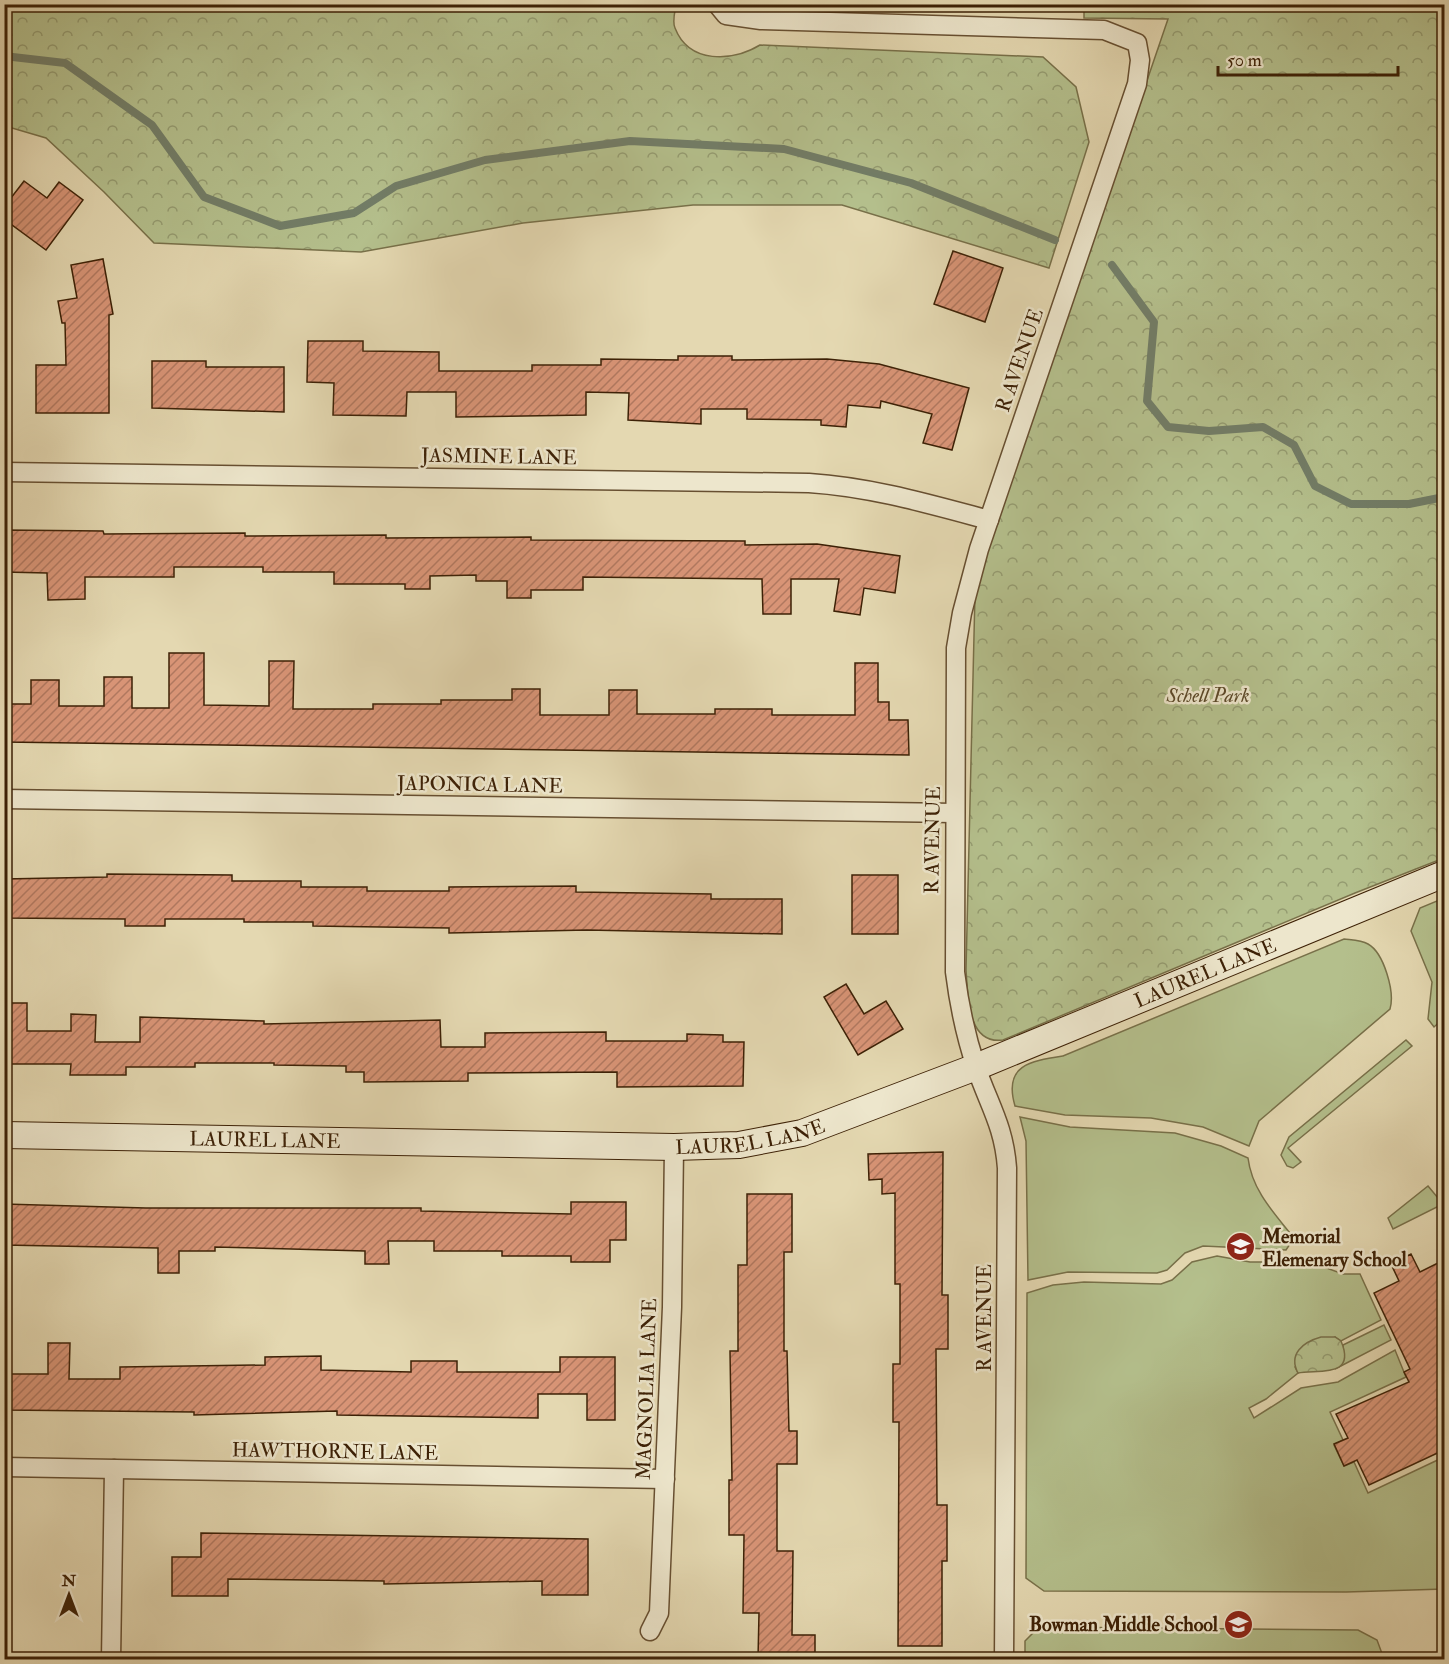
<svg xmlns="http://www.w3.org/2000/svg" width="1449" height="1664" viewBox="0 0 1449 1664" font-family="'IM FELL Double Pica',serif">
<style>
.grass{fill:#b4bf8c;stroke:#787049;stroke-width:1.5}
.forest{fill:url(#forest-crowns);stroke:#787049;stroke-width:1.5}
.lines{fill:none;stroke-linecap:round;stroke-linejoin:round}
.stream{stroke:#727d67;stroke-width:8}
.building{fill:url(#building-hatch);stroke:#3d2106;stroke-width:1.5}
.street-casing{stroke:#674f31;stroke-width:21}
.secondary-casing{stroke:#3d2106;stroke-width:28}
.street{stroke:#ede6cc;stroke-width:18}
.secondary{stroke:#ede6cc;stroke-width:26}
.labels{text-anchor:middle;stroke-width:5;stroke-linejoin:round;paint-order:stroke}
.street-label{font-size:20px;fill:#3d2106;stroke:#ede6cc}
.park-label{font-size:20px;font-style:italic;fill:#5b4828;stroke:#ede6cc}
.poi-label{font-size:20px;font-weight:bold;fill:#3d2106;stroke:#ede6cc;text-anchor:start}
</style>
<defs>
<pattern id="forest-crowns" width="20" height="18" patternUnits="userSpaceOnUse" patternTransform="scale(1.5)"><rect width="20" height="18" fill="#b4bf8c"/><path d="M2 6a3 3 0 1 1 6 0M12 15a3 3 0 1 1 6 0" fill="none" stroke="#949b70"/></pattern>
<pattern id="building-hatch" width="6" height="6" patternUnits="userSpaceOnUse" patternTransform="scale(1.5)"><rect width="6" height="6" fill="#d89476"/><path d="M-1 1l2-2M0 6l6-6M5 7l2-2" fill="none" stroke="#b0785f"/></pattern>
</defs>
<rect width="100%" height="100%" fill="#e4d8b1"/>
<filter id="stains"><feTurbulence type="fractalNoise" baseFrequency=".00333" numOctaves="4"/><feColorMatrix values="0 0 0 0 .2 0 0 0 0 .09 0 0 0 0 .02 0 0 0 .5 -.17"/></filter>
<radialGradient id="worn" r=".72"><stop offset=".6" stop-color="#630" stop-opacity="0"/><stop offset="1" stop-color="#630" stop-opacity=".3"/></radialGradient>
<g class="grass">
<polygon points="1444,898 1444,1018 1434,1027 1428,1019 1432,982 1411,931 1420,908"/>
<path d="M1344,939C1352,940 1361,940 1368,944C1384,953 1395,992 1390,1009L1259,1121L1249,1146L1203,1127L1151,1118L1065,1115L1015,1106C1003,1065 1030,1061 1063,1056Z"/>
<polygon points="1406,1040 1412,1046 1288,1148 1301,1162 1293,1168 1287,1166 1281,1155 1289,1137"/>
<path d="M1020,1117L1070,1127L1175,1133L1221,1146L1248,1158C1252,1191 1275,1214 1294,1238L1286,1250L1203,1246L1185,1253L1167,1270L1157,1273L1068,1272L1028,1280L1026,1141Z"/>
<polygon points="1428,1186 1443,1204 1393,1229 1388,1218"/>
<polygon points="1217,1256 1250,1262 1310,1262 1343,1274 1360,1274 1381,1320 1341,1341 1335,1337 1295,1367 1298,1373 1266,1399 1249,1408 1254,1418 1301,1388 1338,1382 1395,1350 1406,1377 1330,1412 1343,1440 1334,1445 1344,1466 1354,1462 1368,1493 1444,1457 1444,1589 1346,1592 1044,1591 1026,1578 1027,1293 1053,1285 1084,1282 1161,1284 1172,1280 1192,1262"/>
<polygon points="1384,1325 1391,1340 1337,1368 1344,1357 1343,1345"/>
<polygon points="1045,1627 1358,1630 1377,1640 1384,1659 1025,1659 1025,1641 1036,1630"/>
</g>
<g class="forest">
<path d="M4,5H676C675,11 672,22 675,28C689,64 732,62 760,45L1043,57L1076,87L1089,142L1049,268L842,205H693L523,223L361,252L154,243L104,192L46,138L5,126Z"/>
<path d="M1084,5H1444V858L1355,893L1003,1040C967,1045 968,996 966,970L975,594L990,541L1168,19L1084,18Z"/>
<path d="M1321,1337H1335L1341,1341C1357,1379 1317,1369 1298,1373C1288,1354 1303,1342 1321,1337Z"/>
</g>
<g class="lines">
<g class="stream">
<polyline points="4,56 65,63 152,125 204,197 280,226 354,213 396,186 485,160 630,141 784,149 911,183 1055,240"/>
<polyline points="1112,265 1154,322 1147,401 1168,427 1209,431 1263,427 1294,445 1315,486 1351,504 1409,504 1444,497"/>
</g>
</g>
<g class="building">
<polygon points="24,181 47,198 59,182 83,200 46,250 4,219 4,207"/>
<polygon points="953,251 1003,268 985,322 934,304"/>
<polygon points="103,259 113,314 109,315 109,413 36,413 36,365 66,365 65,323 62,323 58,301 77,298 71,265"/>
<polygon points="308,341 363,341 363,351 439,352 439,371 532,371 532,365 601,365 601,359 678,360 678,356 732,356 732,360 827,359 879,364 969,388 952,450 923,443 932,414 881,401 880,408 848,405 846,427 821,425 821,420 747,419 747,409 701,409 701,424 628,420 629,393 586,392 586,415 456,417 456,392 407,392 406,416 333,415 334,383 307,382"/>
<polygon points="152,361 206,361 206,367 284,367 284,412 152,408"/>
<polygon points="4,530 103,531 104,534 245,533 245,536 386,535 386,538 531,537 531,540 745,541 745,545 817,544 900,556 895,593 864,588 860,615 834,611 839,579 791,579 791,614 763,614 762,579 583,577 583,590 531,590 531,598 507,598 507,581 476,581 476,575 430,576 430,589 405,589 405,584 334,584 334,572 263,572 263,567 174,567 174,577 85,577 85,599 48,600 47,573 4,572"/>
<polygon points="169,653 204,653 204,705 269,706 269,661 294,661 293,709 373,709 373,704 441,704 441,700 512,700 512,689 540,689 540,715 609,715 609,690 637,690 637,714 715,714 715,709 772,709 772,715 855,715 855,663 878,663 878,702 889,702 889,720 908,720 909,755 4,742 4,704 31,704 31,680 59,680 59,706 104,706 104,677 132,677 132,708 169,708"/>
<polygon points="107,874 232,875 232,881 301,881 301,887 367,887 367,891 449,891 449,887 576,886 576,892 711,894 711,899 782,899 782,934 587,930 449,933 449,928 313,926 313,922 244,922 244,919 165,919 165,926 125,926 125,919 4,918 4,879 107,877"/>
<rect x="852" y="875" width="46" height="59"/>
<polygon points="846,984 864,1014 886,1001 903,1029 858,1055 824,997"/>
<polygon points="4,1003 27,1003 27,1031 71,1031 71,1014 96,1015 95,1042 140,1042 140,1017 264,1021 264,1024 440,1020 441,1047 485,1047 485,1033 606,1032 606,1041 687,1041 687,1034 723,1035 723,1042 744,1042 743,1086 617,1087 617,1072 468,1073 468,1081 364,1082 364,1072 346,1072 346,1066 274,1065 274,1063 195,1063 195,1067 126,1067 126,1075 70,1075 71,1064 4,1064"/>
<polygon points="943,1152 942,1295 948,1295 948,1349 936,1349 937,1505 947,1505 947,1561 942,1561 942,1646 898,1646 899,1422 893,1422 893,1364 900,1364 900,1284 895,1284 895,1193 882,1194 882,1179 869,1180 868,1154"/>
<polygon points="747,1194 792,1194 792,1252 784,1252 784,1351 787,1351 789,1431 797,1431 797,1464 777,1464 777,1551 793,1551 792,1635 815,1635 815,1659 758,1659 759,1613 743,1613 744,1535 729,1535 729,1480 732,1480 730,1351 738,1351 738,1265 747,1265"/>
<polygon points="571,1202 626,1202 626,1240 610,1240 610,1262 571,1262 571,1256 502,1256 502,1251 434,1251 434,1241 388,1241 389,1264 365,1264 365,1251 215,1247 215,1251 179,1251 179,1273 158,1273 158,1248 4,1245 4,1204 146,1208 421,1208 421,1211 571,1214"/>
<polygon points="1411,1254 1420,1272 1444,1260 1444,1450 1369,1485 1357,1460 1344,1466 1334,1444 1348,1438 1336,1414 1409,1382 1404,1372 1410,1369 1374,1293 1399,1281 1391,1264"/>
<polygon points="48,1343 70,1343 69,1379 120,1379 120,1367 265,1365 265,1357 321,1356 321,1370 411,1372 411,1361 457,1361 457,1372 560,1372 560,1357 615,1357 615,1420 587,1420 587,1394 538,1394 538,1418 337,1415 337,1411 194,1415 194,1412 4,1410 4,1374 48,1374"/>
<polygon points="201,1533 588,1539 588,1595 542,1595 542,1581 384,1584 384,1581 228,1579 228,1596 172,1596 172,1557 201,1557"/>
</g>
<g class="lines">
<defs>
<g id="street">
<path d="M717,4L726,15L761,20L1104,30L1137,43L1140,60L1137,84L979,549L962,613L956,648L955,972C959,1004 966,1037 976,1067C989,1105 1004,1126 1007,1168L1004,1660"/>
<path d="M4,472L809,483C871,487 929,504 989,520"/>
<polyline points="4,799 955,813"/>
<polyline points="4,1467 665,1479"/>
<polyline points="650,1631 659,1613 672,1307 674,1147"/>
<polyline points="111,1660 114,1469"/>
</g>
<g id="secondary">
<path id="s1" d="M4,1135L674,1147L739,1145L802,1133L976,1067L1444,874"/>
</g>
</defs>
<use href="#street" class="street-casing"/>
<use href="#secondary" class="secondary-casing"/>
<use href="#street" class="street"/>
<use href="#secondary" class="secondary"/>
</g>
<defs>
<symbol id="school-disc" viewBox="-11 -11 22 22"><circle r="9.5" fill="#8f2418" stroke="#ede6cc"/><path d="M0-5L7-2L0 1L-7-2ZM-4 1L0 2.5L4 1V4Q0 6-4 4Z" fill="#fff"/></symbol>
</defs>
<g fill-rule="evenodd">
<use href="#school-disc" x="1224" y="1230" width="33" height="33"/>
<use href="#school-disc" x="1222" y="1608" width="33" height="33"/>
</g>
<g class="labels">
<g class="street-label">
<text transform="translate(1019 360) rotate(-71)" y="7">R AVENUE</text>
<text transform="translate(499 456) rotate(1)" y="7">JASMINE LANE</text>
<text transform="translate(480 784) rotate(1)" y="7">JAPONICA LANE</text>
<text transform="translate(932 840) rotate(-89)" y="7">R AVENUE</text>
<text dy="7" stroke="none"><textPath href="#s1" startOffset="1233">LAUREL LANE</textPath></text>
<text dy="7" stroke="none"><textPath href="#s1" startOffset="747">LAUREL LANE</textPath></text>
<text dy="7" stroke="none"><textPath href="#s1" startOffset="261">LAUREL LANE</textPath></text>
<text transform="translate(984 1318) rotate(-90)" y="7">R AVENUE</text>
<text transform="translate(646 1389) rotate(-88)" y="7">MAGNOLIA LANE</text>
<text transform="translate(335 1451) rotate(1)" y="7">HAWTHORNE LANE</text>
</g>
<g class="park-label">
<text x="1208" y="702">Schell Park</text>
</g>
<g class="poi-label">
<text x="1262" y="1243">Memorial<tspan x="1262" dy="23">Elemenary School</tspan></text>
<text x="1218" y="1631" text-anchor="end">Bowman Middle School</text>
</g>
</g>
<rect width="1449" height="1664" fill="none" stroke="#e4d8b1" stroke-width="24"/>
<rect x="6" y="6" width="1437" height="1652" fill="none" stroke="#3d2106" stroke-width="3"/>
<rect x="12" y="12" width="1425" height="1640" fill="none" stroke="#3d2106" stroke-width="1.5"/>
<g transform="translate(69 1595)" stroke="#ede6cc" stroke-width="4.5" paint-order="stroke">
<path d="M0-4.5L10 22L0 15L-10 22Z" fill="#3d2106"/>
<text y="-9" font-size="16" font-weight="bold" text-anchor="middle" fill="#3d2106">N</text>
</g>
<path d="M1218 66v9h180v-9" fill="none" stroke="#3d2106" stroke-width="3"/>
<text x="1227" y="66" font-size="18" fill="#3d2106" stroke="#ede6cc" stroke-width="4.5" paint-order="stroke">50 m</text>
<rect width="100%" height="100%" filter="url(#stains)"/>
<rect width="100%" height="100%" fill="url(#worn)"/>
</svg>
